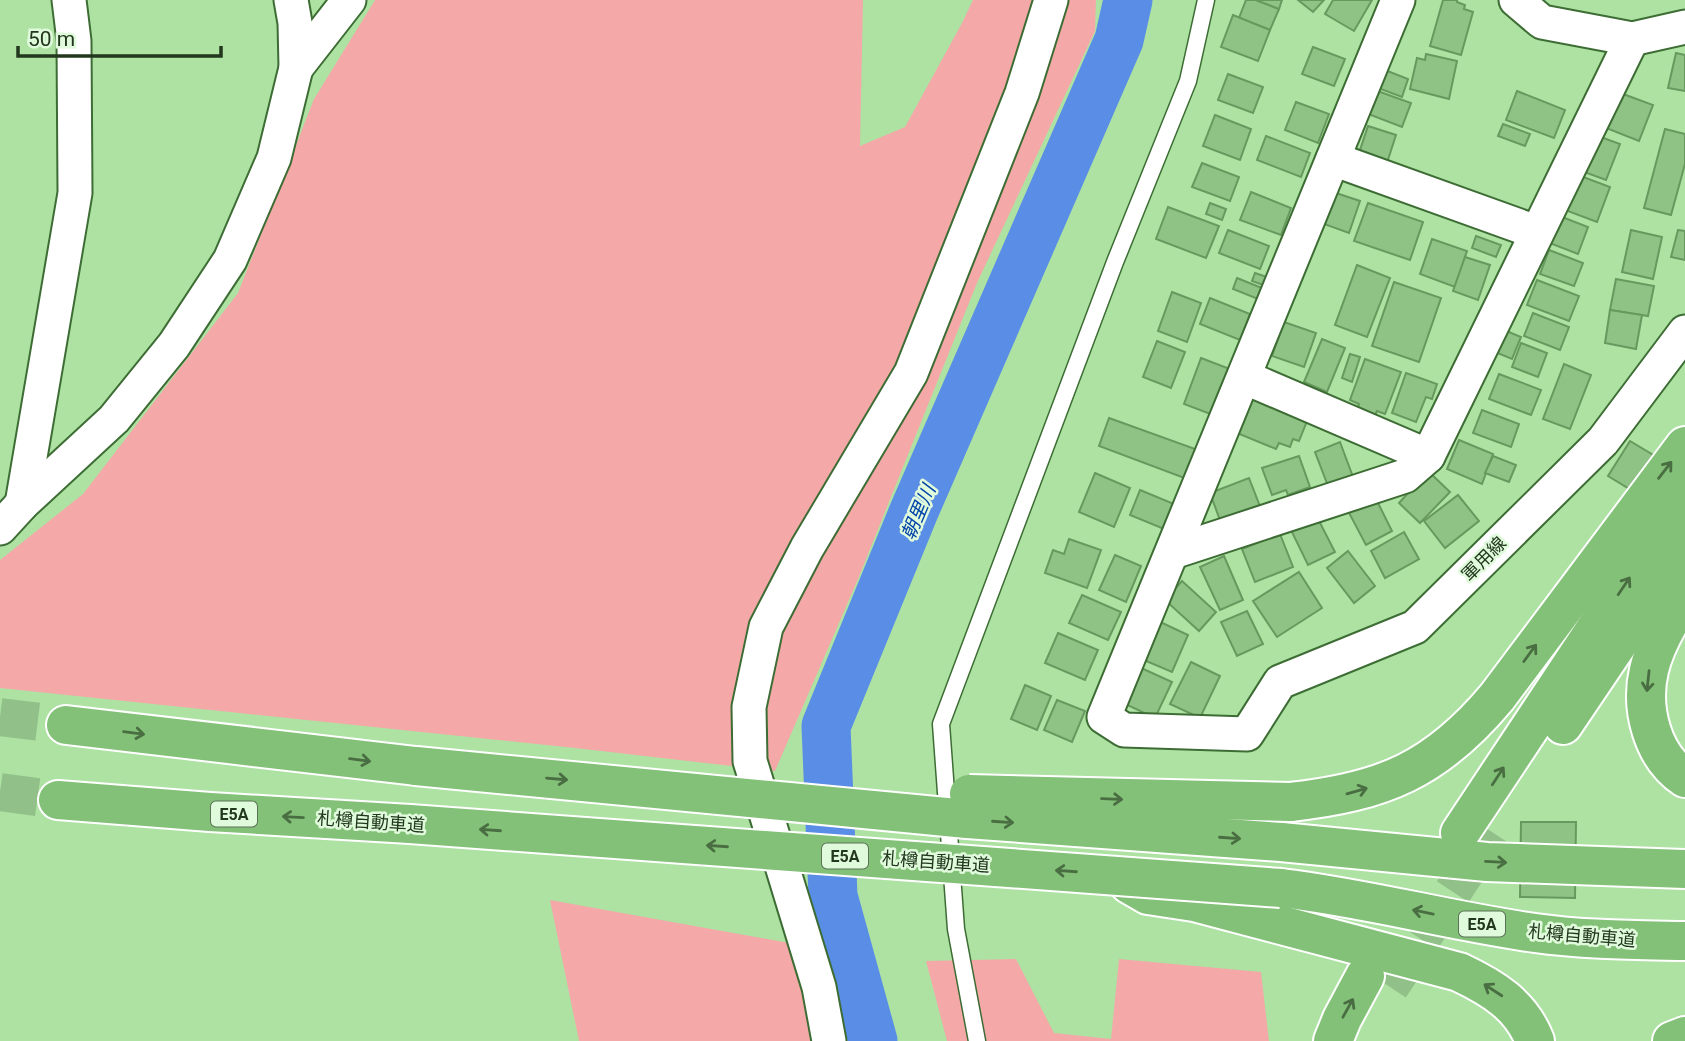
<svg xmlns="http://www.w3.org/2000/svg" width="1685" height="1041" viewBox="0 0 1685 1041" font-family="Roboto,'Noto Sans JP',sans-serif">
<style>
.green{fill:#f4a9a8}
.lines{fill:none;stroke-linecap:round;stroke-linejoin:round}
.river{stroke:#5a8de6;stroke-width:49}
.building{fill:#8fc285;stroke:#67995e;stroke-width:2}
.highway-tunnel{stroke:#91c088;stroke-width:38;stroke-dasharray:38 19;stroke-linecap:butt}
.lane-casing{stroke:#3d6d34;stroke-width:19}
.street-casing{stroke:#3d6d34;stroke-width:37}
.highway-casing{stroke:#fff;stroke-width:42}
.lane{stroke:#fff;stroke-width:16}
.street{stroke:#fff;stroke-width:33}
.highway{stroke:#84c178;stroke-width:38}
.highway-bridge-casing{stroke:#fff;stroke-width:42;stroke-linecap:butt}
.highway-bridge{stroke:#84c178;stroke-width:38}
.oneway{stroke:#496e42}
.labels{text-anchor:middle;stroke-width:5;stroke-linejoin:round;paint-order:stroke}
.shield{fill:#e0fbdb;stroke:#5b7257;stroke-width:2}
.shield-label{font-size:16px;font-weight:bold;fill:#22371e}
.street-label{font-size:18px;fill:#22371e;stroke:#e0fbdb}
.water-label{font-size:19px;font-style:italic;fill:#0243aa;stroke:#e0fbdb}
</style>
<rect width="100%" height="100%" fill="#ade2a3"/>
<g class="green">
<polygon points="375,0 863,0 860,146 905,127 962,23 973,0 1096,0 1095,31 977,283 858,579 775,771 575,748 0,688 0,560 83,494 238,293 314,99"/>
<polygon points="550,900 817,948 848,1041 579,1041"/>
<polygon points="1016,959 1054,1033 1111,1039 1119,959 1261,972 1269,1041 947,1041 926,961"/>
</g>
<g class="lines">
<polyline class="river" points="873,1041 833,896 826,726 914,511 1119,40 1128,0"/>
</g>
<g class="building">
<polygon points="1246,0 1256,0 1279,9 1270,30 1239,18"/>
<polygon points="1256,0 1282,0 1279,9"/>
<polygon points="1298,0 1324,0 1313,12"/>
<polygon points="1333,0 1372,0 1354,31 1325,14"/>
<polygon points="1443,0 1457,0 1457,2 1465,5 1464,9 1473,12 1461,55 1430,46"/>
<polygon points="1233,15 1270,30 1258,61 1221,47"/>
<polygon points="1313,47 1345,59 1334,86 1302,74"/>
<polygon points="1676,53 1685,55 1685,91 1668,88"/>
<polygon points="1426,54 1457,61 1449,99 1410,89 1417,58 1425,60"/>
<polygon points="1385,70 1408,79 1402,97 1378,88"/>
<polygon points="1228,74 1263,87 1253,113 1218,100"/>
<polygon points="1372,89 1411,103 1402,127 1363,112"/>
<polygon points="1517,91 1565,110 1554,138 1506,120"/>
<polygon points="1615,91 1653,105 1639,141 1601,126"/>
<polygon points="1296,102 1329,114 1318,143 1285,130"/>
<polygon points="1215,115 1251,129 1240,160 1203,146"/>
<polygon points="1503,124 1530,134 1525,146 1498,136"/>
<polygon points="1368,126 1396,135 1385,169 1357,159"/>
<polygon points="1665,129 1685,134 1685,164 1671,215 1644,208"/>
<polygon points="1590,133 1620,144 1606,180 1576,169"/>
<polygon points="1266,136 1310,153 1301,177 1257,160"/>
<polygon points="1202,163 1239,177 1230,201 1192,187"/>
<polygon points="1578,175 1610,187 1597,222 1565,210"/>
<polygon points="1324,189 1360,201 1349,233 1313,220"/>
<polygon points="1251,192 1291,208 1281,235 1240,220"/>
<polygon points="1210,203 1226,209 1222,220 1206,214"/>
<polygon points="1368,203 1423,222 1410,260 1354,241"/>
<polygon points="1168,207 1219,226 1206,258 1156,239"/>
<polygon points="1557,215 1588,227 1578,254 1547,242"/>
<polygon points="1228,230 1269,246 1260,269 1219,253"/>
<polygon points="1631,230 1662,237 1653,279 1622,272"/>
<polygon points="1678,230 1685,231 1685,260 1671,257"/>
<polygon points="1476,236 1501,245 1496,257 1472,248"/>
<polygon points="1432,239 1467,251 1455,287 1420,274"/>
<polygon points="1549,250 1583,263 1574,286 1540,274"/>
<polygon points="1465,257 1490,265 1478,300 1453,291"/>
<polygon points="1357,265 1390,278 1367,337 1335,325"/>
<polygon points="1255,273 1267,277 1263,285 1252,281"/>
<polygon points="1237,278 1262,288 1258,299 1233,289"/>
<polygon points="1616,279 1654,286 1648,316 1610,310"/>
<polygon points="1537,280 1579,296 1569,321 1527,305"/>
<polygon points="1394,282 1441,298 1419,362 1372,346"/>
<polygon points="1172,292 1201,303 1187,342 1158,331"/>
<polygon points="1210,298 1250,314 1240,340 1200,324"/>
<polygon points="1610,310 1642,315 1636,349 1605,343"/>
<polygon points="1533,313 1569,327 1560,350 1524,336"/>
<polygon points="1284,322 1316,333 1304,367 1272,356"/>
<polygon points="1504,330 1521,337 1512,359 1495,352"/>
<polygon points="1322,339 1345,348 1327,392 1304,382"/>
<polygon points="1157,341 1185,352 1171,388 1143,377"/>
<polygon points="1521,343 1547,353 1538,377 1512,367"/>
<polygon points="1350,354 1360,357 1352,382 1342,378"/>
<polygon points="1201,358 1230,369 1213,415 1184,404"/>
<polygon points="1365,359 1401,372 1385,414 1377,411 1372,422 1355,416 1359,404 1350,400"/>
<polygon points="1564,364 1591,375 1570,429 1543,419"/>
<polygon points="1406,373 1437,384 1432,399 1426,397 1416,422 1392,413"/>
<polygon points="1499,374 1541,390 1531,415 1489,399"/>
<polygon points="1252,399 1307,421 1299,441 1293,439 1290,447 1279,443 1276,449 1237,433"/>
<polygon points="1482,410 1519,424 1511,447 1473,433"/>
<polygon points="1109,418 1198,450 1187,479 1099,446"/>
<polygon points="1459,440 1493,454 1482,484 1447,469"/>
<polygon points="1630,441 1685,474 1685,523 1608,476"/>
<polygon points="1340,442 1353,477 1328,486 1315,452"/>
<polygon points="1299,456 1310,487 1288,495 1286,490 1272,495 1262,468"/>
<polygon points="1493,456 1516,465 1509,482 1485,473"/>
<polygon points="1428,471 1450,492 1420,523 1399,503"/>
<polygon points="1095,473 1130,488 1114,527 1079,512"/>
<polygon points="1249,478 1261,509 1221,523 1210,493"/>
<polygon points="1140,490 1174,504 1164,529 1130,515"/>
<polygon points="1458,495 1479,521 1445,548 1424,521"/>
<polygon points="1375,497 1392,531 1366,545 1348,511"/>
<polygon points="1316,515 1335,552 1308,565 1290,528"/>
<polygon points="1404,532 1419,559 1385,578 1371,551"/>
<polygon points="1280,534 1293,567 1255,582 1242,549"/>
<polygon points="1069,539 1101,550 1087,588 1045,573 1053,550 1064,554"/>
<polygon points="1348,551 1375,586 1354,603 1327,568"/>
<polygon points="1115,555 1141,566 1126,602 1099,590"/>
<polygon points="1224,556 1243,600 1220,610 1200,567"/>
<polygon points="1299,572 1322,608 1277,637 1253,601"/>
<polygon points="1182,581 1216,612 1199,631 1165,600"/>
<polygon points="1082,595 1121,612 1108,640 1069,623"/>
<polygon points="1247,611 1263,644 1237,656 1221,622"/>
<polygon points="1156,620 1188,635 1172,672 1139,658"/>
<polygon points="1058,633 1098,650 1085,680 1045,663"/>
<polygon points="1191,662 1220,676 1200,718 1170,704"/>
<polygon points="1139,667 1172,682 1155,718 1123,703"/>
<polygon points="1025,685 1051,696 1037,730 1011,719"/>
<polygon points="1057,700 1085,711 1072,742 1044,730"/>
<polygon points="1521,822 1576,822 1575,898 1520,897"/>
</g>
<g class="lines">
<g class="highway-tunnel">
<polyline points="0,717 66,725"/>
<polyline points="0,792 58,800"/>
<polyline points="1390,987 1492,832"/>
</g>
<defs>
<polyline id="lane" points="977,1041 956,929 941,724 1115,262 1188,81 1206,0"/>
<g id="street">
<polyline points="1398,0 1104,717 1124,730 1247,734 1280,682 1415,627 1603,441 1685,332"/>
<polyline points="1516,0 1542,22 1632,39 1685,27"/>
<polyline points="296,68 349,0"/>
<polyline points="1333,159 1536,232"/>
<polyline points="1244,377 1428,456"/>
<polyline points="22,504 75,193 74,41 69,0"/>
<polyline points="0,528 22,504 114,419 174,345 230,260 274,158 296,68 295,23 291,0"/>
<polyline points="1173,552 1405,476 1428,456 1632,39"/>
<polyline points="829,1041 819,987 750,761 749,707 766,627 807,548 911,373 1022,93 1051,0"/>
</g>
<g id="highway">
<path d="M1685,597C1670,619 1655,644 1649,670C1640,708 1652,756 1685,778"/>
<polyline points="66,725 416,766"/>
<polyline points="1563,725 1685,544"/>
<polyline points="58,800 210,812 410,824"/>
<path d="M1290,802C1383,792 1436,770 1497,697L1685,446"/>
<polyline points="1460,833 1685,494"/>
<polyline points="1281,842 1487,862 1685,869"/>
<path d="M1129,884L1148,895L1194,902L1459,972C1493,988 1521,1005 1535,1041"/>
<path d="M1281,888C1367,898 1449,921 1535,933C1585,940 1635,940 1685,941"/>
<polyline points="1333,1041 1342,1019 1365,976"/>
<polyline points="1672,1041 1685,1036"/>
</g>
</defs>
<use href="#lane" class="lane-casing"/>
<use href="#street" class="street-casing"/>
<use href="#highway" class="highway-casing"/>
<use href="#lane" class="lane"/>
<use href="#street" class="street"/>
<use href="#highway" class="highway"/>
<defs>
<g id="highway-bridge">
<polyline points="416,766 967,819 1281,842"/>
<polyline points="969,794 1290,802"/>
<polyline points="410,824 1281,888"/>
</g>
</defs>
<use href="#highway-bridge" class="highway-bridge-casing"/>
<use href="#highway-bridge" class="highway-bridge"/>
</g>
<defs><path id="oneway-shaft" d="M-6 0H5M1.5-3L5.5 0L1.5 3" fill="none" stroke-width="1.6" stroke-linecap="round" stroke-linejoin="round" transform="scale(1.75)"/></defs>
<g class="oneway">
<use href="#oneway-shaft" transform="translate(1665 470) rotate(-52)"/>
<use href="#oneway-shaft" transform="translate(1624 586) rotate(-56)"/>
<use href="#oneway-shaft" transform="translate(1530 653) rotate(-54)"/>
<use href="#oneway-shaft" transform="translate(1648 681) rotate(96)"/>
<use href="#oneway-shaft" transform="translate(134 733) rotate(7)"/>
<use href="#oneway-shaft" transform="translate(360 760) rotate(7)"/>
<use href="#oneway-shaft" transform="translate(1498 776) rotate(-57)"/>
<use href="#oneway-shaft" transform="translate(557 779) rotate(5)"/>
<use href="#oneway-shaft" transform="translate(1357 791) rotate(-16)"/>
<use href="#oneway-shaft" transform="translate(1112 799) rotate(2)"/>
<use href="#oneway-shaft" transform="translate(293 817) rotate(-177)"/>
<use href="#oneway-shaft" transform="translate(1003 822) rotate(4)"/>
<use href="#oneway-shaft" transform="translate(490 830) rotate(-176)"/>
<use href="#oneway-shaft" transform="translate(1230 838) rotate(4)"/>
<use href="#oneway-shaft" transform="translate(717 846) rotate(-176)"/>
<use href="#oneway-shaft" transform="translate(1496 862) rotate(3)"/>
<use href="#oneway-shaft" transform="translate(1066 871) rotate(-176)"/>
<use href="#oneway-shaft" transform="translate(1423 912) rotate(-168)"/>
<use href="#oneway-shaft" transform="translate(1493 990) rotate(-147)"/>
<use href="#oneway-shaft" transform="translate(1348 1008) rotate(-61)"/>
</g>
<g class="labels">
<g class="shield">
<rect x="211" y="801.5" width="46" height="25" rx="5"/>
<rect x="822" y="843.5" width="46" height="25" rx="5"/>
<rect x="1459" y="911.5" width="46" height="25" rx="5"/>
</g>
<g class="shield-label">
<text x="234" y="820">E5A</text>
<text x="845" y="862">E5A</text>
<text x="1482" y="930">E5A</text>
</g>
<g class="street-label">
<text transform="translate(1484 559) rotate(-45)" y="6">軍用線</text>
<text transform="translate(371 822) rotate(4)" y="6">札樽自動車道</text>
<text transform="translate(936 862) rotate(4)" y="6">札樽自動車道</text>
<text transform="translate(1582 936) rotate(5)" y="6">札樽自動車道</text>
</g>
<g class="water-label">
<text transform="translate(918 512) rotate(-67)" y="7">朝里川</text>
</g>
</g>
<path d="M18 46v10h203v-10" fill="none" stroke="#22371e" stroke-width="3.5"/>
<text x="28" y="46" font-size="21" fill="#22371e" stroke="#e0fbdb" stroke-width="5" paint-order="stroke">50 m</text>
</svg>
